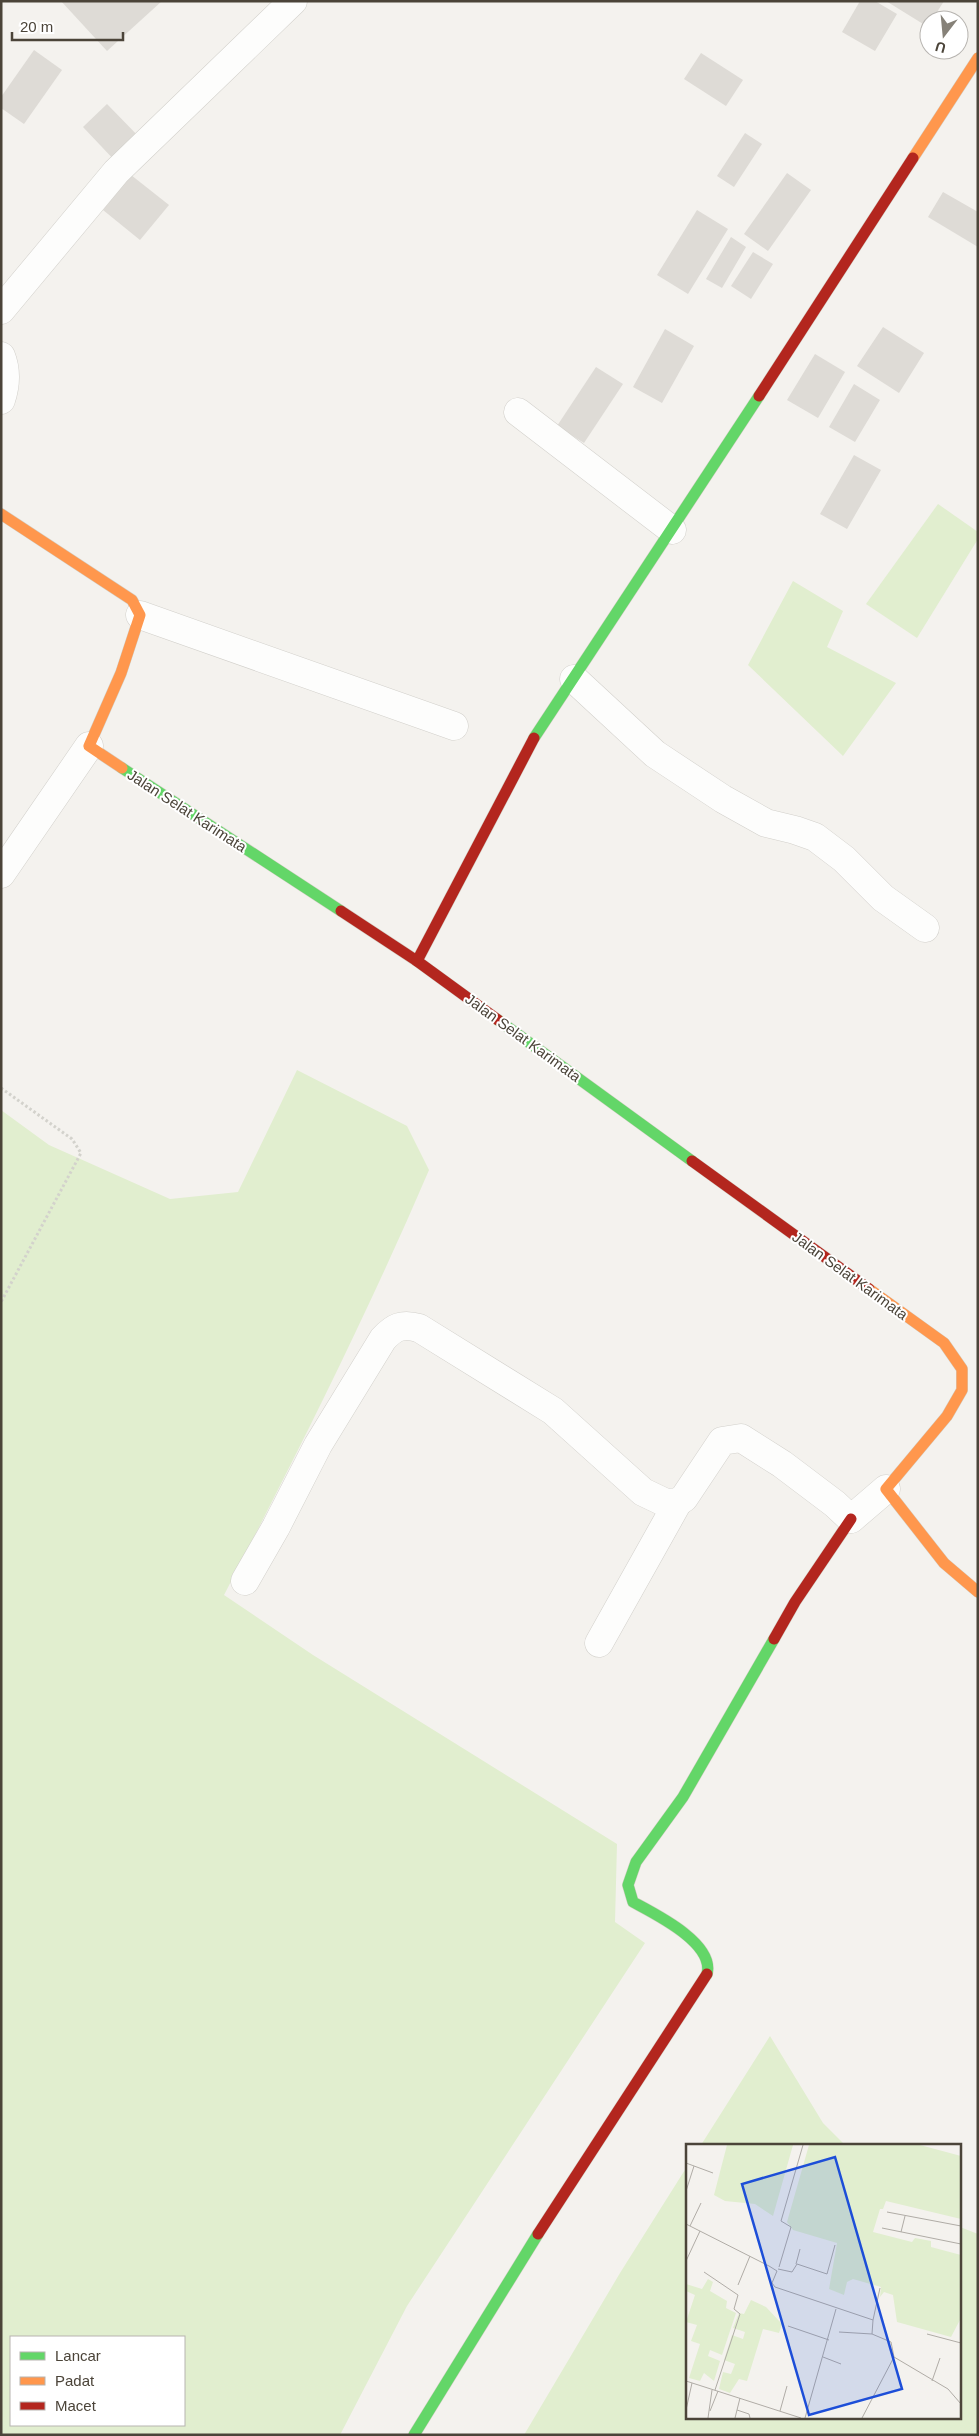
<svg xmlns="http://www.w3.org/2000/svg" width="979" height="2436" viewBox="0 0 979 2436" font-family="Helvetica,sans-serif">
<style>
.green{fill:#e1eecf;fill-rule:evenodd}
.building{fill:#dedbd6}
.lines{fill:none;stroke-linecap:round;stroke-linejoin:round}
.street-casing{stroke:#d2d0cb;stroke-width:29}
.fast-casing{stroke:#d3cfc5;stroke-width:12}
.slow-casing{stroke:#d3cfc5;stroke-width:12}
.jam-casing{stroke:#d3cfc5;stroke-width:12}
.path{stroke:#d3d2cc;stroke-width:3;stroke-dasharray:2.5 2.5;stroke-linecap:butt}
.street{stroke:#fdfdfc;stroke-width:28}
.fast{stroke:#63d668;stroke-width:11}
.slow{stroke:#ff974d;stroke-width:11}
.jam{stroke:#b3261e;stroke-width:11}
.labels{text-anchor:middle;stroke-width:4;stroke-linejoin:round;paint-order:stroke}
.street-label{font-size:15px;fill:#4b4439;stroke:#fff}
.inset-road{fill:none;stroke:#b0aca6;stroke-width:1}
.view{fill:#1d4ed8;fill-opacity:0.15;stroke:#1d4ed8;stroke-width:2.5}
.inset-edge{fill:none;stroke:#4b4439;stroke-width:2.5}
</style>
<rect width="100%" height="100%" fill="#f4f2ee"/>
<g class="green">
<polygon points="938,504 978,532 978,539 917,638 866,604"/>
<polygon points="793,581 843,611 827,647 896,683 843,756 748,665"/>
<path d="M297,1070L407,1126L429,1170C367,1315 296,1456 224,1595L313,1655L617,1844L615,1922L645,1943L407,2306L340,2435H1V1110L49,1145L170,1199L238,1192ZM11,2337H184V2425H11Z"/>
<polygon points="770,2036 823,2123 845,2145 701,2145"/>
<polygon points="688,2165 688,2417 960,2417 960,2227 978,2234 978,2435 524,2435 620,2273"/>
</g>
<g class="building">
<polygon points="61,1 162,1 107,51"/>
<polygon points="860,1 875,1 897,14 875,51 842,32"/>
<polygon points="886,1 944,1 932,20 929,20 928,27"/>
<polygon points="34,50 62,70 24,124 1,108 1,97"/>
<polygon points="701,53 743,80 726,106 684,79"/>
<polygon points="107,104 143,141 118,164 83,127"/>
<polygon points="745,133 762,144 734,187 717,176"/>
<polygon points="787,173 811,190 768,251 744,234"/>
<polygon points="131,175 169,205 140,240 103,210"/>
<polygon points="943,192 978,212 978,247 928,217"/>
<polygon points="697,210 728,229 688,294 657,275"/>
<polygon points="731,237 746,247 722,288 706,279"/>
<polygon points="753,252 773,264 751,299 731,286"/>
<polygon points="883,327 924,353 899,393 857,366"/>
<polygon points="665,329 694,346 662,403 633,387"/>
<polygon points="815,354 845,372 818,418 787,400"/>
<polygon points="596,367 623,384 584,443 557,426"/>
<polygon points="854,384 880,400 855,442 829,427"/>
<polygon points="854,455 881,470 847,529 820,514"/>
</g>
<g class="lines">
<defs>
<g id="street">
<polyline points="1,310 116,172 293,1"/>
<path d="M1,356C7,371 6,385 1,400"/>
<polyline points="518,412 672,530"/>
<polyline points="140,615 454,726"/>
<polyline points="574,679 655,754 723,799 766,823 795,830 815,837 844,859 883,898 925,928"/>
<polyline points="1,874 89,746"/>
<path d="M245,1581L276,1527L318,1445L383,1339C394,1327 402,1323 419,1328L553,1411L643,1492L666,1503L678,1502L684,1498L722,1441L741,1438L782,1464L835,1504L851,1519L886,1489"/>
<polyline points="599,1643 678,1502"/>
</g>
<g id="fast">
<polyline points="534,738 759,396"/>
<polyline points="122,768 341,911"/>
<polyline points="498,1020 692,1161"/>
<path d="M707,1974C715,1943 655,1914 633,1902L628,1885L636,1862L683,1797L774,1639"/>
<polyline points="414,2435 538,2234"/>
</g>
<g id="slow">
<polyline points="913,158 978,58"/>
<polyline points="1,514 132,600 140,615 121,673 89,746 122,768"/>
<polyline points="869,1289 944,1343 962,1369 962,1390 947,1416 886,1489 944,1563 978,1592"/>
</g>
<g id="jam">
<polyline points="759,396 913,158"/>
<polyline points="341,911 417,961 498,1020"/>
<polyline points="417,961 534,738"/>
<polyline points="692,1161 869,1289"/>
<polyline points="774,1639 795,1602 851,1519"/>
<polyline points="538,2234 707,1974"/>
</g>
</defs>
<use href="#street" class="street-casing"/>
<use href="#fast" class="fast-casing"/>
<use href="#slow" class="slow-casing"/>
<use href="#jam" class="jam-casing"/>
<polyline class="path" points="1,1088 72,1139 81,1153 1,1302"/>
<use href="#street" class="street"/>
<use href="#fast" class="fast"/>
<use href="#slow" class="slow"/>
<use href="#jam" class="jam"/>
</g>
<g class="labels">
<g class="street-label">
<text transform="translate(187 811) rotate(33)" y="5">Jalan Selat Karimata</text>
<text transform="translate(523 1038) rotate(36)" y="5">Jalan Selat Karimata</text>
<text transform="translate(850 1276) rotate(36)" y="5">Jalan Selat Karimata</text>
</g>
</g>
<g transform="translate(686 2144)">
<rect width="275" height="275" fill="#f4f2ee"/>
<path d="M41,1H107L87,72L69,60L39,57L28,51ZM123,1H234L275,12V75L200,57L197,65H194L187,88L226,98L229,94L245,97V103L275,111V174L265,193L211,178L207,151L198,148L194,153L195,143L167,135L161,138L158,151L143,145L151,99L107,86L101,78ZM22,135L27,138L24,147L41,157L40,164L50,169L36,211L24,206L22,212L34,217L28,237L18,229L14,237L3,234L14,200L5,197L11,181L0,178L9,151L0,147V140L16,145ZM65,156L80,163L96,180L93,189L77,185L61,237L53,235L44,249L33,245L37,228L45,230L49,220L38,216L46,191L57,195L59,188L47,184L53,169L58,170Z" fill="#e1eecf"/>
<path class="inset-road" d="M0,19L27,29M0,47L8,22M201,68L275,82M0,80L83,122L91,127L86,139L89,143L187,176L186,190L205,198L208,213L262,245L275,260M4,82L15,59M196,84L275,100M215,88L219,72M0,117L14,87M110,120L114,105M93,123L105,83L95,77L117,1M92,125L106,128L111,120L141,130L149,101M18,128L52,151L48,165L54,170L29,246M52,141L64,112M187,176L194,144M102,182L143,196M153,188L186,190M241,190L275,199M137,213L155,220M0,237L115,274M246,237L254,214M0,266L6,239M51,266L63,270L64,274M24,267L32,247M94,267L101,242M22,274L26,246M49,274L54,254M119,274L150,165M176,274L208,213"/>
<path class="view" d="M149,13L216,245L123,271L56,40Z"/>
<rect width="275" height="275" class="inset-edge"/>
</g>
<rect width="979" height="2436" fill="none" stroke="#4b4439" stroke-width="5"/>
<rect x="10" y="2336" width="175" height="90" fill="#ffffff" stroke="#b7b4b0"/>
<rect x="20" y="2352" width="25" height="8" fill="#63d668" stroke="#b7b4b0"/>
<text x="55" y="2361" font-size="15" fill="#4b4439">Lancar</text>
<rect x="20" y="2377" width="25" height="8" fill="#ff974d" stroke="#b7b4b0"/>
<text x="55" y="2386" font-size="15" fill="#4b4439">Padat</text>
<rect x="20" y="2402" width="25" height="8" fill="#b3261e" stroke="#b7b4b0"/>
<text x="55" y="2411" font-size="15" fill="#4b4439">Macet</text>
<g transform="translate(944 35) rotate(196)"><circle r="24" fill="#ffffff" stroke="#b7b4b0"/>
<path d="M0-4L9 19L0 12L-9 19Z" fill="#868178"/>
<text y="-8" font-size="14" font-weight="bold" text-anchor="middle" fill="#4b4439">U</text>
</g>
<path d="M12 32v8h111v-8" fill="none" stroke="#4b4439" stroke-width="2.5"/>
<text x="20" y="32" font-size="15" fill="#4b4439" stroke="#ffffff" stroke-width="4" paint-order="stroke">20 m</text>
</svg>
